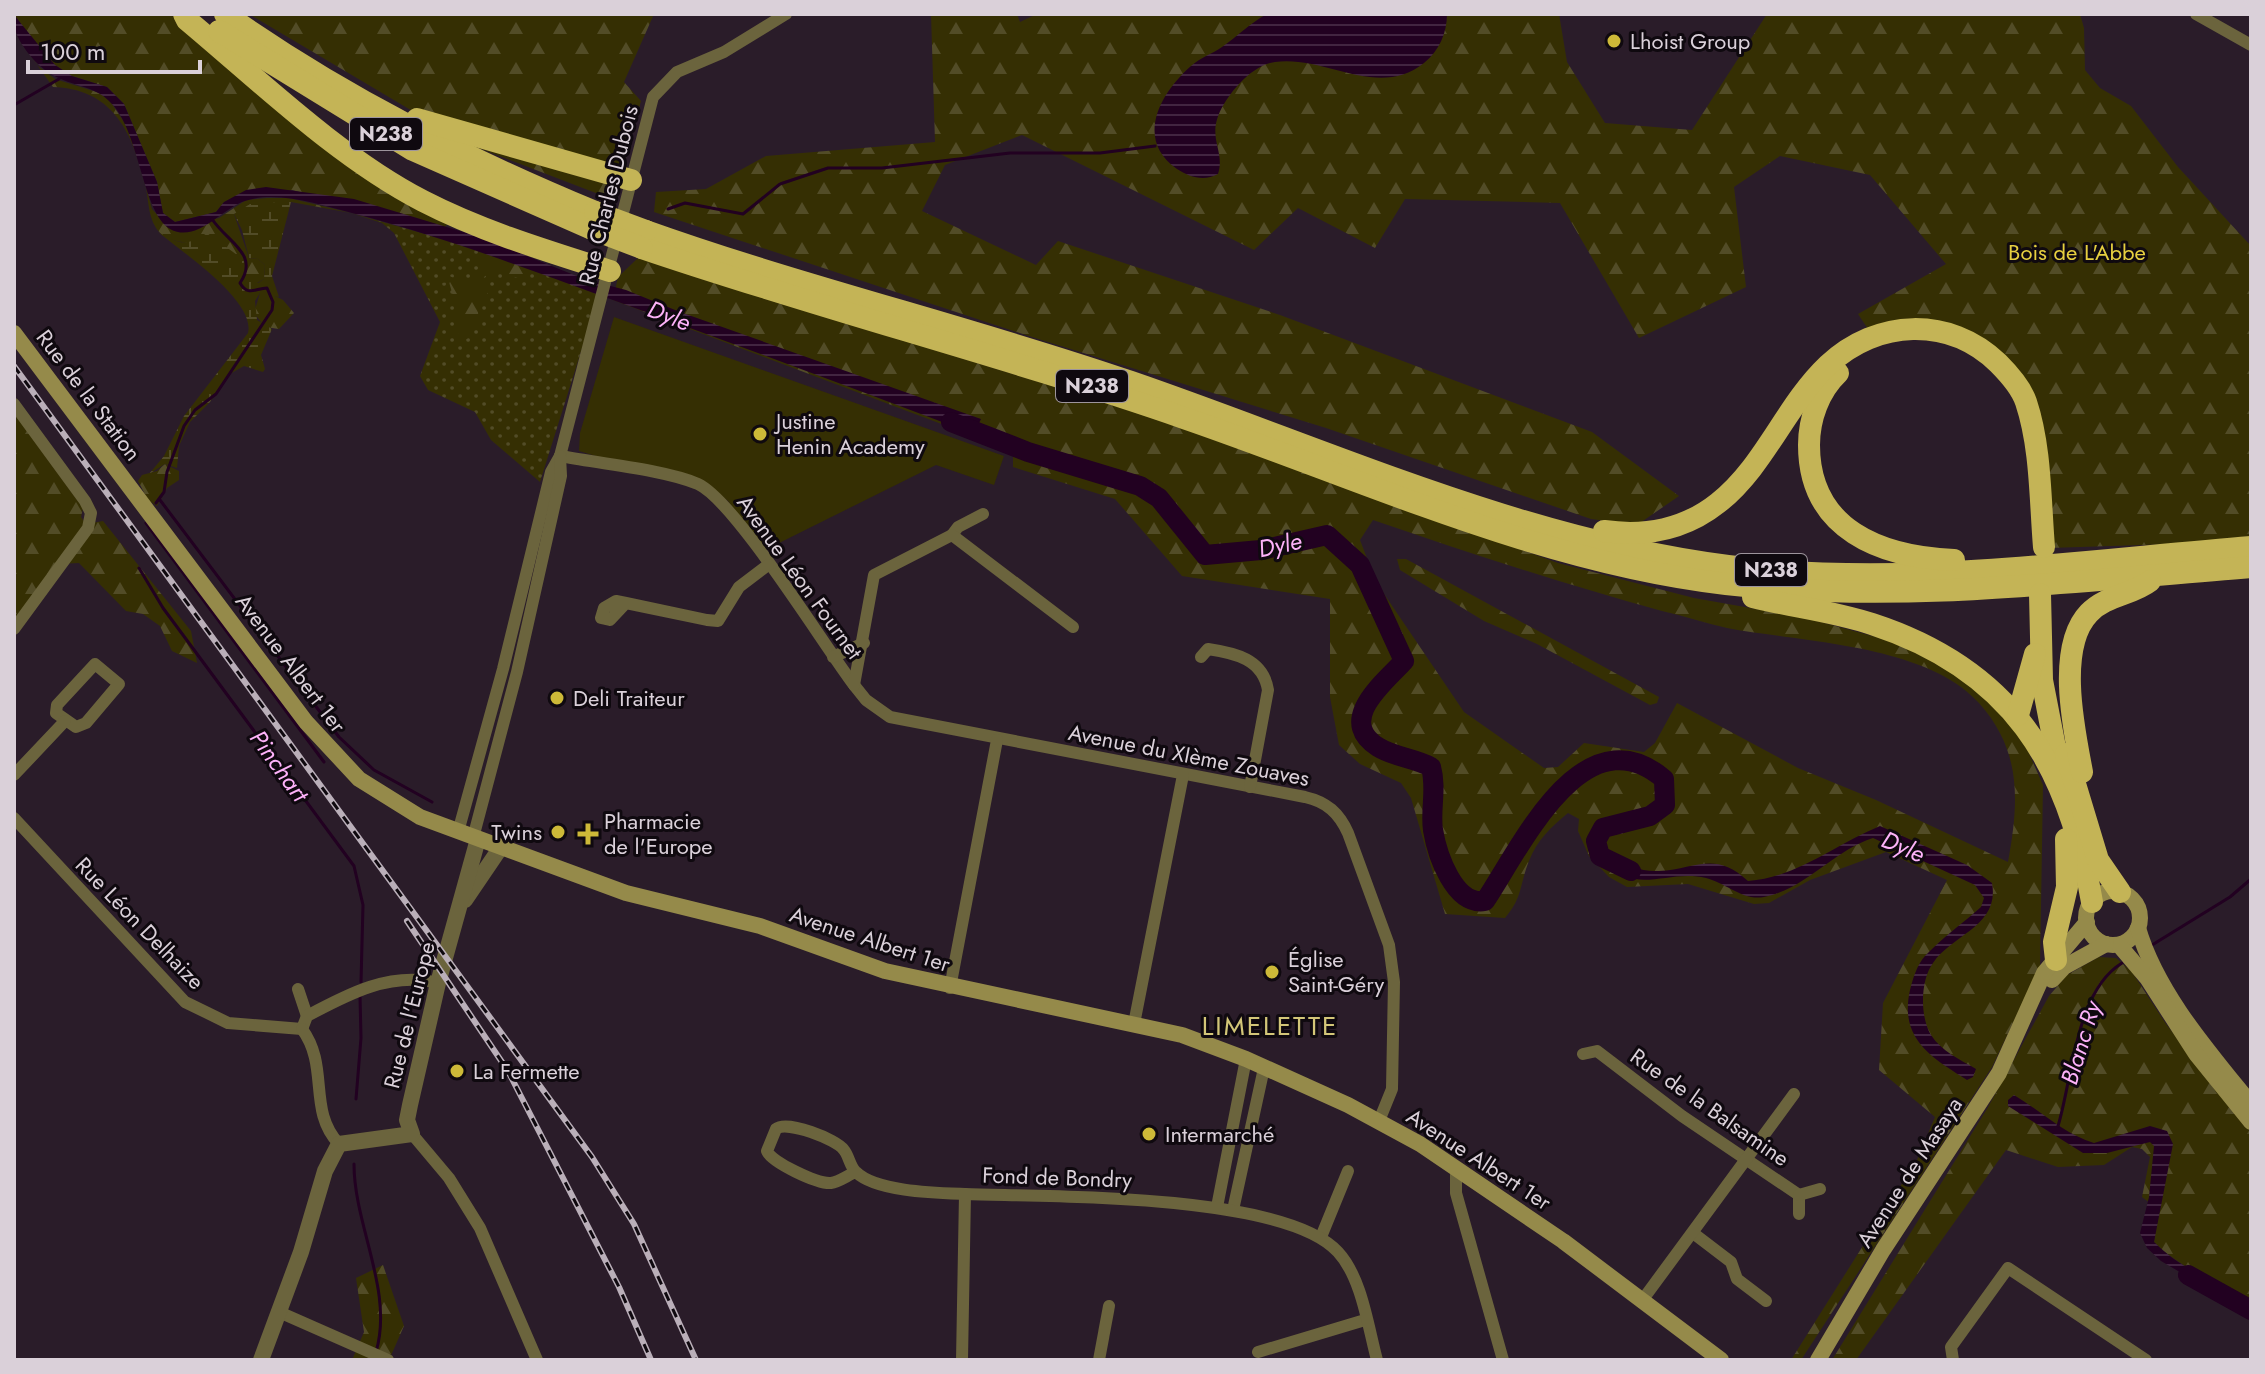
<svg xmlns="http://www.w3.org/2000/svg" width="2265" height="1374" viewBox="0 0 2265 1374" font-family="Jost,sans-serif">
<style>
.grass{fill:url(#grass-dots)}
.forest{fill:url(#forest-firs);fill-rule:evenodd}
.wetland{fill:url(#wetland-marsh)}
.pitch{fill:#352f03}
.water{fill:url(#water-rules)}
.lines{fill:none;stroke-linecap:round;stroke-linejoin:round}
.stream{stroke:#220121;stroke-width:3}
.river{stroke:#220121;stroke-width:20}
.minor{stroke:#6b643d;stroke-width:12}
.tertiary{stroke:#6b643d;stroke-width:16}
.secondary{stroke:#958a4a;stroke-width:16}
.trunk{stroke:#c4b456;stroke-width:22}
.rail-casing{stroke:#baafb9;stroke-width:6}
.rail{stroke:#0f090f;stroke-width:3;stroke-dasharray:9;stroke-linecap:butt}
.trunk-bridge{stroke:#c4b456;stroke-width:22}
.poi-dot{fill:#cdb938;stroke:#0f090f;stroke-width:3}
.labels{text-anchor:middle;stroke-width:6;stroke-linejoin:round;paint-order:stroke}
.shield{fill:#0f090f;stroke:#9d949c;stroke-width:2}
.shield-label{font-size:20px;font-weight:bold;fill:#dad0d9}
.poi-label{font-size:22px;fill:#dad0d9;stroke:#0f090f;text-anchor:start}
.street-label{font-size:22px;fill:#dad0d9;stroke:#0f090f}
.park-label{font-size:22px;fill:#e6cf40;stroke:#0f090f}
.water-label{font-size:24px;font-style:italic;fill:#fdb2f9;stroke:#0f090f}
.quarter-label{font-size:26px;letter-spacing:2px;fill:#d3c678;stroke:#0f090f}
</style>
<defs>
<pattern id="grass-dots" width="8" height="8" patternUnits="userSpaceOnUse" patternTransform="scale(2)"><rect width="8" height="8" fill="#352f03"/><path d="M2 2h.1M6 6h.1" fill="none" stroke="#524c27" stroke-width="1.8" stroke-linecap="round"/></pattern>
<pattern id="forest-firs" width="22" height="20" patternUnits="userSpaceOnUse" patternTransform="scale(2)"><rect width="22" height="20" fill="#352f03"/><path d="M5 1l3.5 6h-7zM16 11l3.5 6h-7z" fill="#524c27"/></pattern>
<pattern id="wetland-marsh" width="20" height="14" patternUnits="userSpaceOnUse" patternTransform="scale(2)"><rect width="20" height="14" fill="#352f03"/><path d="M1 5h8M5 5V1M11 12h8M15 12V8" fill="none" stroke="#524c27"/></pattern>
<pattern id="water-rules" width="6" height="5" patternUnits="userSpaceOnUse" patternTransform="scale(2)"><rect width="6" height="5" fill="#220121"/><path d="M0 2.5h6" fill="none" stroke="#422541"/></pattern>
</defs>
<rect width="100%" height="100%" fill="#2a1c29"/>
<polygon class="grass" points="351,213 471,247 599,294 540,482 491,440 475,412 428,390 420,376 440,322 394,233 382,223"/>
<g class="forest">
<polygon points="14,14 170,14 357,165 451,220 443,229 292,190 224,202 216,212 175,222 163,213 157,182 124,104 107,87 72,76 55,65 38,48"/>
<polygon points="249,14 654,14 624,82 641,101 614,200 468,144"/>
<polygon points="931,14 1017,14 1020,22 1037,14 1559,14 1567,62 1605,123 1692,130 1767,14 2080,14 2084,28 2085,70 2100,88 2131,106 2178,167 2251,246 2251,536 2174,544 2049,548 2037,424 1972,337 1870,332 1858,314 1946,264 1870,175 1780,156 1734,187 1746,287 1639,338 1560,203 1405,199 1375,248 1298,208 1254,250 1022,135 945,165 922,211 1036,265 1058,241 1280,315 1592,432 1679,496 1637,525 1591,519 1326,428 1035,338 654,212 656,192 706,189 766,156 935,142"/>
<path d="M14,33L38,66L55,79L103,94L112,104L130,131L152,209L169,228L219,218L246,200L267,198H289L351,213L291,202L234,214L249,258L258,259L265,265L264,279L257,283C241,279 213,252 194,245C180,240 166,243 156,228C147,214 149,196 144,180C131,129 111,89 53,87Z"/>
<path d="M479,247L500,255L504,263L506,258L532,265L533,273L521,279L501,273L485,276L483,279L489,298L477,306L479,319L467,339H460L454,320L461,307L456,306L449,282L440,283L439,272C453,277 469,287 480,274Z"/>
<path d="M638,258L1159,419L1558,563L1694,598L1806,618L1887,640L1921,653L1968,678L2019,731L2043,785L2040,966L1992,1067L1801,1360H1791L1917,1160L1935,1117L1879,1070L1883,1003L1947,880L1886,852L1810,880L1769,903L1754,904L1688,884L1627,887L1609,877L1589,856L1578,831L1579,819L1568,813C1551,827 1537,840 1529,861C1519,886 1523,897 1505,918L1445,914L1411,798L1401,783L1360,764L1339,745L1330,697V599L1182,576L1115,499L1013,467V451L613,300L618,277ZM1373,520C1469,553 1564,584 1662,611C1684,616 1705,623 1727,628C1800,642 1926,644 1979,703C2022,751 2019,802 2008,862L1876,800L1798,768L1677,703L1655,743L1644,752L1584,743L1558,767L1544,768L1464,712L1376,582L1360,540Z"/>
<polygon points="267,292 283,300 294,313 279,329 265,327 254,313 260,293"/>
<polygon points="14,413 83,508 81,517 86,524 103,521 191,631 197,663 172,651 160,626 143,614 126,611 79,563 59,564 14,627"/>
<polygon points="165,464 179,471 179,480 167,488 157,506 148,500 138,481 142,475 157,471"/>
<polygon points="1397,559 1406,559 1659,697 1657,703 1650,705 1537,644 1484,621 1400,570"/>
<path d="M2099,957L2116,958L2132,972L2166,1024L2251,1131V1300C2217,1281 2182,1270 2154,1242L2158,1209L2142,1197L2150,1157L2142,1149L2132,1147L2104,1165L2058,1167L2006,1150L1856,1360H1832L1987,1109L2049,996L2067,975Z"/>
<polygon points="383,1265 404,1326 389,1360 352,1360 364,1332 356,1278"/>
</g>
<path class="wetland" d="M291,202L272,276L279,297L260,293L255,301L257,320L272,329L261,355L265,369L263,372L244,366L228,375L210,402L190,422L179,446L177,468L165,464L149,474L164,456L184,416L248,333C256,301 182,252 158,232C178,244 187,247 207,233L244,260L243,274L258,283L264,279L265,265L258,259L249,258L242,230L234,214L250,204Z"/>
<polygon class="pitch" points="614,317 1004,456 994,485 936,465 763,551 728,501 717,492 579,451 580,433"/>
<g class="water">
<path d="M1267,14H1447C1447,33 1439,51 1424,63C1378,100 1326,55 1275,62C1254,65 1235,86 1224,104C1204,137 1226,149 1218,174C1204,182 1189,177 1177,169C1135,140 1159,94 1191,66C1201,57 1212,54 1222,47C1238,36 1250,23 1267,14Z"/>
<path d="M14,15L55,65L72,76L107,87L124,104L157,182L163,213L175,222L216,212L224,202L246,190L266,187L354,199L480,237L584,279L626,290L680,312L981,419L974,434C849,387 725,340 599,295C517,265 437,235 352,213C320,205 278,190 245,201C222,208 197,244 170,229C143,213 140,136 113,105C90,78 58,92 28,53C18,39 14,33 14,15Z"/>
<path d="M1880,826L1967,865L1992,883C2000,926 1953,934 1933,963C1920,981 1920,1017 1931,1035C1941,1051 1961,1060 1976,1069L1973,1077L1967,1080C1931,1057 1899,1039 1910,990C1913,978 1917,965 1925,956C1942,938 1963,923 1981,907L1984,898L1975,885L1873,838C1834,850 1806,889 1764,897C1743,901 1726,883 1706,878C1669,869 1641,894 1605,866L1610,857C1626,865 1641,872 1659,871C1696,869 1715,850 1748,881C1796,878 1836,844 1880,826Z"/>
<path d="M2014,1095C2041,1111 2064,1134 2094,1143L2150,1126L2167,1131L2173,1144L2154,1242C2181,1269 2215,1283 2249,1299L2251,1314L2161,1261L2147,1248L2140,1233L2149,1197L2154,1146L2150,1142L2107,1153H2083L2008,1106V1100Z"/>
</g>
<g class="lines">
<g class="stream">
<polyline points="14,105 59,79"/>
<polyline points="668,209 685,203 743,214 780,184 828,168 882,168 1010,153 1100,153 1155,146"/>
<polyline points="160,500 339,737 374,770 432,802"/>
<path d="M156,503L164,492L167,472L184,426L195,410L216,394L272,310L273,302L267,288C256,288 248,297 240,283C260,254 227,242 212,219"/>
<polyline points="146,523 324,762"/>
<polyline points="139,568 163,608 354,866 363,905 361,982"/>
<polyline points="2152,945 2230,897 2251,879"/>
<polyline points="356,1099 361,1038 360,996"/>
<path d="M2058,1126C2073,1077 2075,992 2122,963"/>
<path d="M354,1164C354,1226 394,1291 376,1352"/>
</g>
<g class="river">
<path d="M951,422L1028,452L1140,486L1159,498L1205,555L1261,550L1327,535L1360,565L1404,661C1386,681 1335,720 1378,747C1394,757 1414,758 1431,767C1437,789 1430,809 1433,830C1437,854 1454,906 1485,901C1520,849 1583,710 1664,779L1665,805L1650,816L1603,828L1596,841L1600,856L1631,871"/>
<polyline points="2188,1275 2251,1310"/>
</g>
<g class="minor">
<polyline points="2196,14 2251,45"/>
<polyline points="14,404 85,501 91,513 88,528 14,629"/>
<path d="M560,456C597,463 666,470 698,484C735,501 823,644 854,685L866,700L890,717L1305,797C1327,802 1339,813 1348,833L1389,945L1394,982L1392,1089L1379,1121"/>
<polyline points="952,535 958,527 983,514"/>
<polyline points="626,603 610,620 601,618 604,608 616,601 626,603 707,620 718,621 739,587 768,565"/>
<polyline points="833,657 864,643"/>
<path d="M1201,657L1208,649C1235,653 1263,659 1268,690L1250,787"/>
<polygon points="95,664 119,684 86,723 76,727 56,713 57,705"/>
<polyline points="854,685 874,575 952,535 1073,627"/>
<polyline points="14,775 65,721"/>
<polyline points="14,818 185,1002 228,1023 302,1029"/>
<polyline points="458,832 503,669 551,472 560,456 653,97 677,72 724,52 786,14"/>
<polyline points="473,838 517,672 561,476 560,456"/>
<polyline points="950,988 997,740"/>
<polyline points="298,989 307,1016"/>
<polyline points="1134,1024 1183,775"/>
<path d="M302,1029L307,1016C348,994 391,971 438,983"/>
<path d="M302,1029C330,1067 307,1110 339,1144"/>
<polyline points="1583,1054 1597,1051 1682,1116 1799,1195 1799,1214"/>
<polyline points="412,1134 449,1178 480,1228 537,1360"/>
<polyline points="1456,1167 1456,1193 1503,1360"/>
<path d="M856,1172C848,1175 839,1182 831,1183C817,1184 771,1162 767,1151L776,1129C787,1120 836,1139 844,1150C849,1156 850,1167 856,1172C876,1192 938,1193 965,1194"/>
<polyline points="1799,1195 1820,1189"/>
<polyline points="1217,1207 1246,1059"/>
<polyline points="1233,1210 1264,1068"/>
<polyline points="1693,1233 1731,1262 1737,1279 1766,1301"/>
<polyline points="1321,1237 1348,1171"/>
<polyline points="1641,1302 1794,1094"/>
<polyline points="279,1312 388,1360"/>
<polyline points="1258,1352 1365,1320"/>
<path d="M962,1360L965,1194C1048,1197 1284,1193 1338,1252C1362,1278 1368,1327 1377,1360"/>
<polyline points="1099,1360 1109,1306"/>
<polyline points="1953,1360 1951,1347 2008,1268 2146,1360"/>
</g>
<g class="tertiary">
<polyline points="465,900 501,847"/>
<polyline points="261,1360 301,1252 325,1171 339,1144 412,1134 407,1120 410,1105 438,983 478,839"/>
</g>
<g class="secondary">
<polyline points="14,333 306,722 359,779 420,817 626,893 760,926 885,971 1182,1035 1246,1059 1348,1105 1420,1144 1563,1241 1721,1360"/>
<circle cx="2113" cy="918" r="27"/>
<path d="M2138,928C2157,993 2209,1052 2251,1104"/>
<polyline points="2119,945 2147,978 2196,1054 2251,1122"/>
<polyline points="2052,980 2064,967 2106,944"/>
<polyline points="1818,1360 1883,1250 1999,1073 2044,973 2087,922"/>
</g>
<g class="trunk">
<path d="M184,14L187,20C260,81 338,157 423,201C481,231 547,251 610,271"/>
<path d="M225,14C341,96 465,158 595,212"/>
<polyline points="219,31 413,150 592,229"/>
<polyline points="417,119 631,180"/>
<path d="M646,231C806,288 971,327 1131,382C1326,449 1522,540 1728,566C1901,588 2078,561 2251,547"/>
<path d="M642,248C821,309 1005,356 1184,418C1359,478 1541,563 1726,584C1902,604 2076,581 2251,567"/>
<path d="M1838,373C1819,391 1809,419 1809,445C1809,530 1881,557 1954,560"/>
<path d="M1604,531C1646,537 1684,530 1718,503C1765,466 1785,406 1828,365C1877,319 1949,316 1998,363C2009,374 2021,387 2026,402C2041,447 2040,499 2044,547"/>
<polyline points="2040,594 2042,680 2060,773"/>
<path d="M1753,597C1793,607 1833,611 1872,624C2010,669 2068,762 2092,902"/>
<polyline points="2018,715 2035,654"/>
<polyline points="2066,754 2098,860 2120,892"/>
<path d="M2082,772C2074,730 2056,647 2089,613C2106,595 2132,595 2150,581"/>
<polyline points="2056,960 2054,942 2067,887 2066,839"/>
</g>
<defs>
<g id="rail">
<polyline points="14,366 592,1157 634,1224 696,1360"/>
<polyline points="407,921 508,1071 619,1287 651,1360"/>
</g>
</defs>
<use href="#rail" class="rail-casing"/>
<use href="#rail" class="rail"/>
<g class="trunk-bridge">
<polyline points="595,212 646,231"/>
<polyline points="592,229 642,248"/>
</g>
</g>
<g class="poi-dot">
<circle cx="1614" cy="41" r="8"/>
<circle cx="760" cy="434" r="8"/>
<circle cx="557" cy="698" r="8"/>
<circle cx="558" cy="832" r="8"/>
<path d="M584 822h8v8h8v8h-8v8h-8v-8h-8v-8h8z"/>
<circle cx="1272" cy="972" r="8"/>
<circle cx="457" cy="1071" r="8"/>
<circle cx="1149" cy="1134" r="8"/>
</g>
<g class="labels">
<g class="shield">
<rect x="350" y="118" width="72" height="32" rx="6"/>
<rect x="1056" y="370" width="72" height="32" rx="6"/>
<rect x="1735" y="554" width="72" height="32" rx="6"/>
</g>
<g class="shield-label">
<text x="386" y="141">N238</text>
<text x="1092" y="393">N238</text>
<text x="1771" y="577">N238</text>
</g>
<g class="poi-label">
<text x="1630" y="49">Lhoist Group</text>
<text x="776" y="429">Justine<tspan x="776" dy="25">Henin Academy</tspan></text>
<text x="573" y="706">Deli Traiteur</text>
<text x="604" y="829">Pharmacie<tspan x="604" dy="25">de l'Europe</tspan></text>
<text x="542" y="840" text-anchor="end">Twins</text>
<text x="1288" y="967">Église<tspan x="1288" dy="25">Saint-Géry</tspan></text>
<text x="473" y="1079">La Fermette</text>
<text x="1165" y="1142">Intermarché</text>
</g>
<g class="street-label">
<text transform="translate(608 195) rotate(-76)" y="8">Rue Charles Dubois</text>
<text transform="translate(89 395) rotate(53)" y="8">Rue de la Station</text>
<text transform="translate(800 577) rotate(54)" y="8">Avenue Léon Fournet</text>
<text transform="translate(291 663) rotate(53)" y="8">Avenue Albert 1er</text>
<text transform="translate(1189 755) rotate(11)" y="8">Avenue du XIème Zouaves</text>
<text transform="translate(140 923) rotate(46)" y="8">Rue Léon Delhaize</text>
<text transform="translate(870 939) rotate(18)" y="8">Avenue Albert 1er</text>
<text transform="translate(409 1015) rotate(-76)" y="8">Rue de l'Europe</text>
<text transform="translate(1710 1107) rotate(35)" y="8">Rue de la Balsamine</text>
<text transform="translate(1479 1159) rotate(33)" y="8">Avenue Albert 1er</text>
<text transform="translate(1909 1172) rotate(-57)" y="8">Avenue de Masaya</text>
<text transform="translate(1057 1177) rotate(2)" y="8">Fond de Bondry</text>
</g>
<g class="park-label">
<text x="2077" y="260">Bois de L'Abbe</text>
</g>
<g class="water-label">
<text transform="translate(669 316) rotate(21)" y="8">Dyle</text>
<text transform="translate(1280 545) rotate(-12)" y="8">Dyle</text>
<text transform="translate(279 766) rotate(54)" y="8">Pinchart</text>
<text transform="translate(1903 847) rotate(23)" y="8">Dyle</text>
<text transform="translate(2081 1043) rotate(-73)" y="8">Blanc Ry</text>
</g>
<g class="quarter-label">
<text x="1270" y="1035">LIMELETTE</text>
</g>
</g>
<rect width="2265" height="1374" fill="none" stroke="#dad0d9" stroke-width="32"/>
<path d="M28 60v12h172v-12" fill="none" stroke="#dad0d9" stroke-width="4"/>
<text x="40" y="60" font-size="24" fill="#dad0d9" stroke="#0f090f" stroke-width="6" paint-order="stroke">100 m</text>
</svg>
